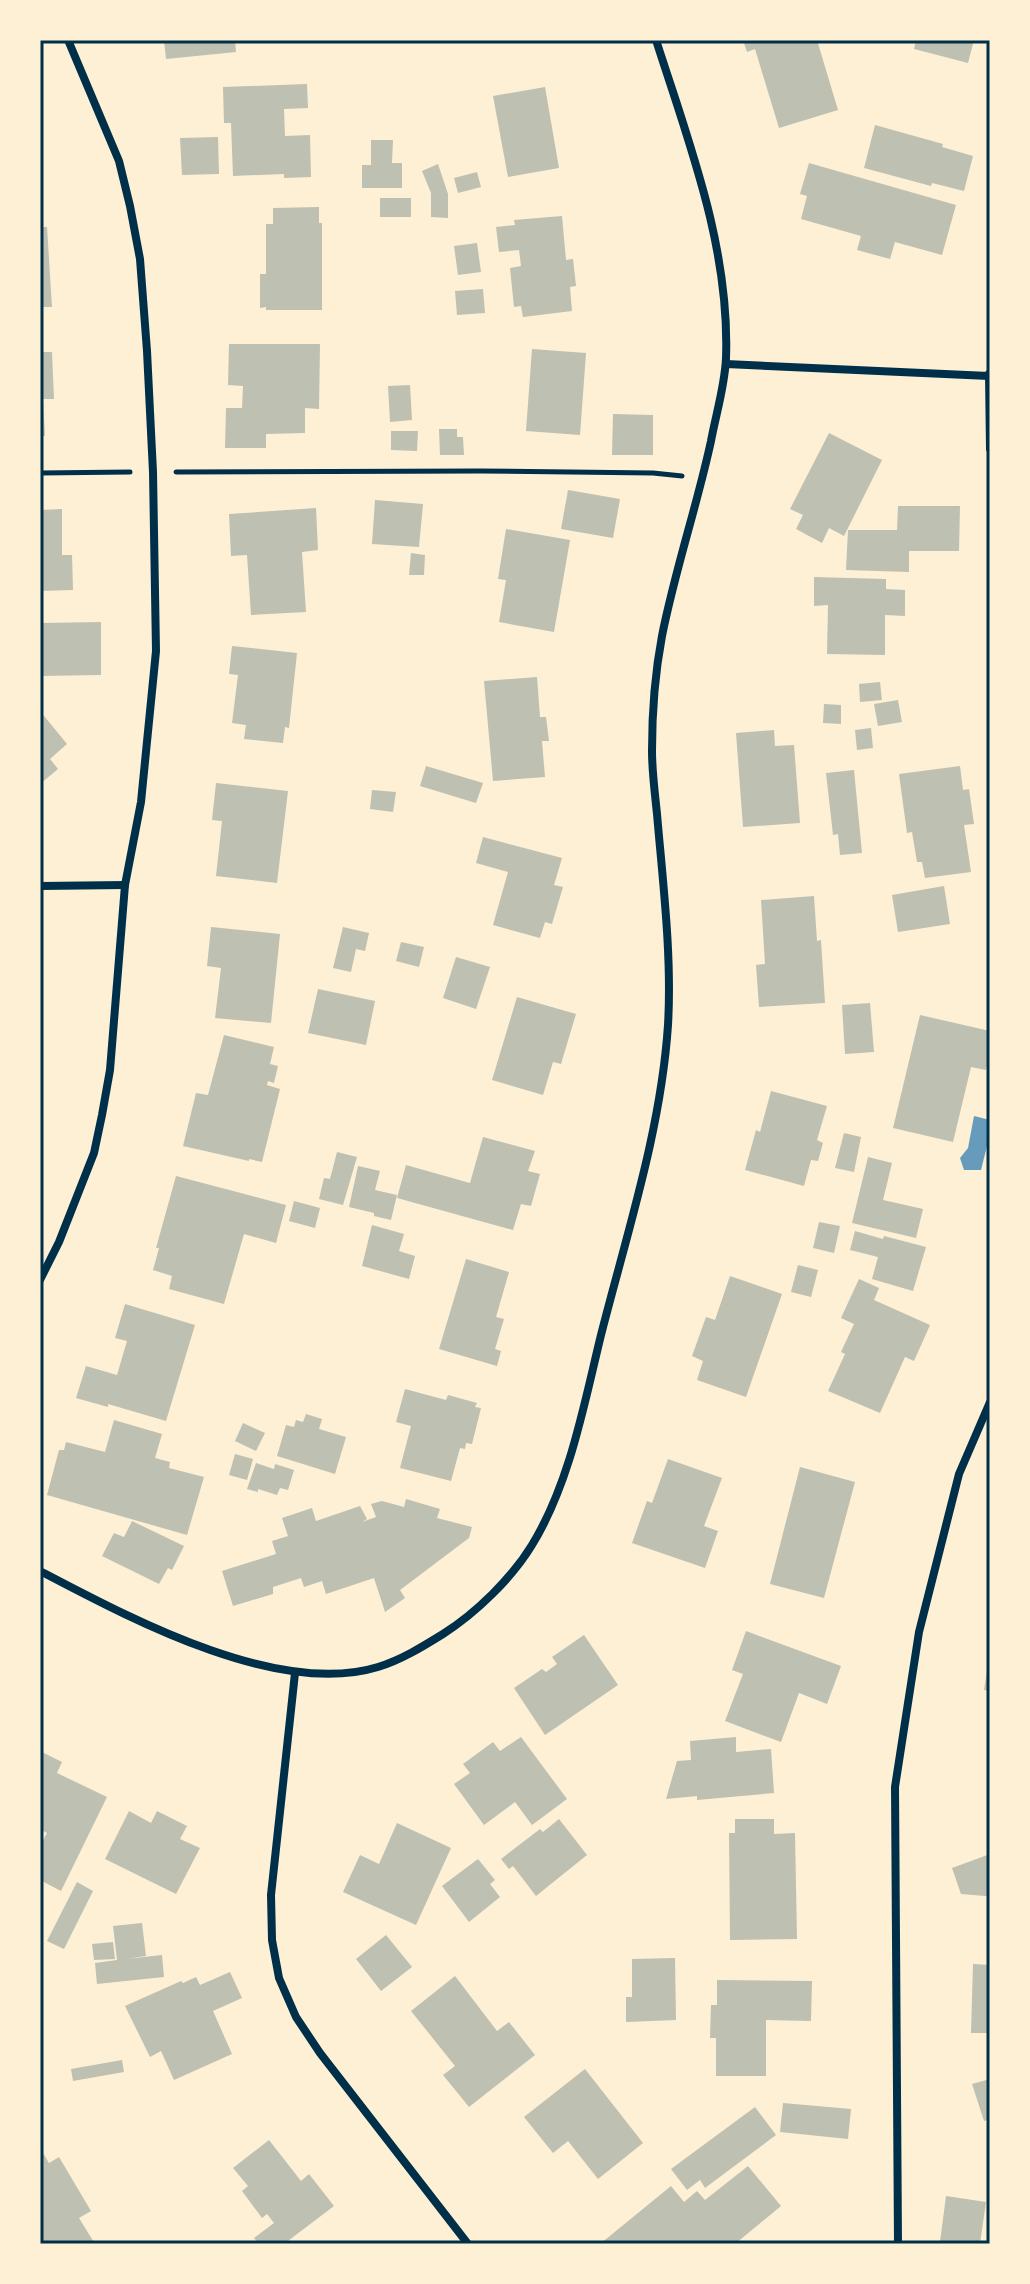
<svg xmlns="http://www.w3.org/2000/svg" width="1030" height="2284" viewBox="0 0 1030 2284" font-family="'PT Sans Narrow',sans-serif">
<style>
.water{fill:#669bbc}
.building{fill:#bec0b2}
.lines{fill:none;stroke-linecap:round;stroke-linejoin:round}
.path{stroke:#003049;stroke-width:5}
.minor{stroke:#003049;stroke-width:8}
.neatline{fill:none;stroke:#003049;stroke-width:3}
</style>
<rect width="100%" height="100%" fill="#fdf0d5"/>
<polygon class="water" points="974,1116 990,1120 989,1138 981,1170 964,1170 960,1158 968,1148"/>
<g class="building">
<polygon points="164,40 235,40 236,52 166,59"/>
<polygon points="743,40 817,40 838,110 779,128 755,49 747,52"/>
<polygon points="916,40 974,40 968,63 914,49"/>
<polygon points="307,84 308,108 284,109 285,136 310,135 311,177 284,178 284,174 233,176 231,123 224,123 223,87"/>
<polygon points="545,87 559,168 508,177 493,96"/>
<polygon points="875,125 943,144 942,147 973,156 964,191 932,183 931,186 864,168"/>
<polygon points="218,137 219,174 182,175 180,138"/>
<polygon points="371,140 393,140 392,163 402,163 402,188 362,188 362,165 371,165"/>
<polygon points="809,163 956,205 942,255 895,242 890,259 857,250 861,236 801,219 807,196 800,194"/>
<polygon points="438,164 448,194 448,218 431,217 431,193 422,171"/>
<polygon points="477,172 481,187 458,193 454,178"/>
<rect x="380" y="198" width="31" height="19"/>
<polygon points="319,207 319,223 322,223 322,310 266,310 266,307 260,308 260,274 266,274 266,224 273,224 273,208"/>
<polygon points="562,216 566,260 573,259 576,286 570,287 572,311 523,317 521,306 514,307 510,268 521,266 519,250 499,252 496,227 515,225 514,220"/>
<polygon points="40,227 47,227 52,307 40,307"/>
<polygon points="477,243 481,272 458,275 454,246"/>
<polygon points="483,289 485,313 457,315 455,291"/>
<polygon points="229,344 320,344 319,409 305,408 305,433 266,434 266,448 225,448 226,408 242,408 243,386 228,385"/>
<polygon points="532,349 586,353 580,435 526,431"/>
<polygon points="40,352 52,352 54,399 43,399 45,436 40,436"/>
<polygon points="410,385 412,420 390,422 388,386"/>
<polygon points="613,414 653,415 653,455 612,455"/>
<polygon points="439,429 457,429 457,437 463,437 464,455 440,455"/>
<polygon points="391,431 418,431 417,451 391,450"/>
<polygon points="829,433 882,460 844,536 829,528 822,543 796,529 803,515 790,509"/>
<polygon points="568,490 620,499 613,538 561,529"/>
<polygon points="375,500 423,504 419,547 372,544"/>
<polygon points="898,506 960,506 959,551 909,551 909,572 846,570 848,530 897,530"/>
<polygon points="316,508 318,550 302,552 306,612 251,615 247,555 231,556 229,514"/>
<polygon points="62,509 62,555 72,555 73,590 40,591 40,510"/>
<polygon points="506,529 570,540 554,632 499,622 506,580 498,579"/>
<polygon points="411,553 425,555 424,575 409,575"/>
<polygon points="814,577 886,579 886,589 905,590 905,616 885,615 885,655 827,654 828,605 814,606"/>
<polygon points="101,622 101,675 40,676 40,623"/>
<polygon points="232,646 297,653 289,728 285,727 283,743 244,739 246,725 232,723 238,675 229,674"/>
<polygon points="537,677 540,717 546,717 549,741 542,741 545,777 493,781 484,681"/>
<polygon points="880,682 882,700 860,702 859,684"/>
<polygon points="898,700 902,722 878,726 874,704"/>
<polygon points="824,704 841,705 841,724 823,723"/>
<polygon points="40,711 67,744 50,759 58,769 40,784"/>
<polygon points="871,728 873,748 857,750 855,730"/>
<polygon points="774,730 775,746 794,745 800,823 743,827 736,733"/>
<polygon points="426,766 483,783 476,803 420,786"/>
<polygon points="960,766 963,790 969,789 974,824 964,825 971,872 925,878 922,862 917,862 912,832 907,833 899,774"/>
<polygon points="854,770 862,853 840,855 838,834 833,835 826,773"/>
<polygon points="216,783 288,791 277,883 216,876 222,821 212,820"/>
<polygon points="372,790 396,792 393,812 370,809"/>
<polygon points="483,837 562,858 554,885 563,887 552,924 545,922 540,938 493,925 508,872 476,863"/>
<polygon points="944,886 950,924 898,932 892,895"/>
<polygon points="814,896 817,941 821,940 825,1003 759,1007 756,965 765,964 761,900"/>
<polygon points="211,927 280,934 271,1023 215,1018 221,968 207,966"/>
<polygon points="343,927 369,933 365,951 356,949 351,972 333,968"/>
<polygon points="401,942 424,947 419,967 396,961"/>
<polygon points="456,957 490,967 476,1009 443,998"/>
<polygon points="318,989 375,1001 366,1045 308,1033"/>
<polygon points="517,997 576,1014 561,1064 553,1062 543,1095 492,1080"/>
<polygon points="870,1003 874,1052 845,1054 842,1005"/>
<polygon points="920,1015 990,1031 990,1055 986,1070 971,1067 953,1142 893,1128"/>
<polygon points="224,1035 274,1047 270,1064 278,1066 274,1083 268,1081 267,1085 280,1089 262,1162 249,1159 249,1161 183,1146 196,1093 208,1095"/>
<polygon points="771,1091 827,1106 817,1140 823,1143 818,1161 811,1160 804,1186 745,1170 756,1130 760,1132"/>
<polygon points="844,1133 861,1137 854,1172 835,1168"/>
<polygon points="483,1137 535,1151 528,1171 540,1174 531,1206 521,1204 513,1230 397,1198 406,1165 470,1183"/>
<polygon points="337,1152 357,1157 343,1205 319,1199 324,1178 330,1179"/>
<polygon points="868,1157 892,1163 883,1200 923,1209 916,1238 852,1223"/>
<polygon points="358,1166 380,1171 375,1190 397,1195 391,1220 374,1216 374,1213 349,1207"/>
<polygon points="176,1176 286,1205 276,1243 244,1234 224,1304 169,1289 172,1276 153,1270 159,1248 156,1248"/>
<polygon points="294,1201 320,1208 315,1228 289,1221"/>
<polygon points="819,1222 840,1226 834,1253 813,1248"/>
<polygon points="372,1225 404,1234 399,1251 415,1256 409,1279 362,1266"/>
<polygon points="855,1231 883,1239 884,1236 926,1247 913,1291 872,1279 878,1257 850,1250"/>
<polygon points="466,1259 509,1272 496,1317 504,1319 495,1349 501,1351 497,1366 439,1349"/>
<polygon points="798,1265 818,1270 811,1297 791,1292"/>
<polygon points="730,1276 782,1294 746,1397 697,1380 703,1361 692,1356 706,1317 715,1320"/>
<polygon points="859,1279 879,1288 874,1300 930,1325 914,1361 905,1357 880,1413 828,1391 845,1354 841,1352 854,1324 841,1318"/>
<polygon points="125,1304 195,1325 166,1421 108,1404 108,1407 76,1398 86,1366 117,1375 127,1341 115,1338"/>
<polygon points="405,1389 446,1400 448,1395 477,1403 475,1407 481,1408 472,1444 466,1443 465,1449 460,1448 451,1481 400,1468 411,1426 396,1422"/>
<polygon points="306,1414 322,1419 319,1429 346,1437 335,1474 277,1456 286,1425 294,1427 296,1420 303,1422"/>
<polygon points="114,1420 162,1434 155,1458 170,1462 169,1468 204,1477 187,1535 47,1495 59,1450 64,1450 66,1442 105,1452"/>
<polygon points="243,1423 265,1433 256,1451 235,1441"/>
<polygon points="235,1454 253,1459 247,1480 229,1475"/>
<polygon points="668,1459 722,1478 704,1526 718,1531 705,1568 632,1543 647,1501 652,1503"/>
<polygon points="256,1463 274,1469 275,1464 294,1470 288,1490 280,1488 277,1495 258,1489 258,1492 247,1489"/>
<polygon points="800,1467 855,1482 824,1598 770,1584"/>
<polygon points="406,1499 440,1509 437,1518 472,1527 469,1538 400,1590 405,1598 385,1612 374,1578 326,1594 322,1581 304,1587 301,1578 273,1587 273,1594 233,1606 222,1571 276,1554 272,1541 288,1536 282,1518 312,1508 316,1521 360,1506 367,1519 362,1522 376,1517 371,1504 382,1501 404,1507"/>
<polygon points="132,1521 184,1546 172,1570 168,1568 159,1584 102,1556 114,1533 124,1537"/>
<polygon points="746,1631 841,1666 827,1704 799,1693 781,1742 725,1721 743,1674 732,1670"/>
<polygon points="584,1635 618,1685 545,1735 514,1688 542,1669 546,1672 557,1664 552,1657"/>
<polygon points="988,1665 990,1665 990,1691 984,1690"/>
<polygon points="521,1737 567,1799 532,1825 515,1802 484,1825 454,1784 470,1773 463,1764 493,1742 500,1751"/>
<polygon points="736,1737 736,1752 771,1749 774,1793 697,1800 697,1796 666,1799 677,1761 691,1760 690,1741"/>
<polygon points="40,1751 62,1762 57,1773 107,1797 61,1891 40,1880 40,1846 47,1833 40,1829"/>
<polygon points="129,1811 151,1823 157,1811 187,1826 180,1839 200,1848 176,1894 105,1859"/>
<polygon points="559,1819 587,1855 536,1896 513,1866 509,1869 501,1859 540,1829 543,1832"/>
<polygon points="735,1819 774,1819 774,1834 795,1833 797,1939 730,1940 729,1833 735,1833"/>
<polygon points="397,1823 451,1848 416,1925 343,1892 360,1855 379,1864"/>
<polygon points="990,1854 990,1895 985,1896 961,1894 952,1868"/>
<polygon points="478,1859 495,1880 490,1884 500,1897 469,1922 442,1886"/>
<polygon points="77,1882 93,1891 64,1949 47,1941"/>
<polygon points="142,1923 146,1956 126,1959 162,1955 164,1977 97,1984 95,1963 117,1960 113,1926"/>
<polygon points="386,1935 412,1967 381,1991 356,1959"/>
<polygon points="113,1942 115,1959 94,1960 92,1944"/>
<polygon points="675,1958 676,2020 626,2022 626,1997 632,1997 632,1959"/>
<polygon points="973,1964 990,1965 990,2033 971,2033"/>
<polygon points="230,1972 242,1998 213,2011 232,2054 174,2080 161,2051 150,2057 125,2006 181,1981 183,1983 196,1977 200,1985"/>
<polygon points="455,1976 497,2031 509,2022 535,2055 469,2107 443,2075 455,2066 411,2011"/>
<polygon points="717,1980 812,1981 811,2021 766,2020 766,2076 716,2076 716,2038 710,2038 711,2005 717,2005"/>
<polygon points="122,2060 124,2072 73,2081 71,2069"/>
<polygon points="585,2069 643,2143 598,2179 568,2141 553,2153 524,2117"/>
<polygon points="990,2079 990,2119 984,2121 972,2084"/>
<polygon points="783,2103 851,2109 848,2139 780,2132"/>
<polygon points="755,2107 776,2135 705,2188 700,2180 687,2190 671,2169"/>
<polygon points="269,2140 301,2181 309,2174 334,2206 284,2244 259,2244 254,2238 274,2223 267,2214 262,2218 242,2191 248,2186 233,2168"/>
<polygon points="40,2148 49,2163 59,2157 91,2211 79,2218 95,2244 40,2244"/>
<polygon points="748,2166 781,2206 735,2244 600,2244 671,2186 684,2202 697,2191 705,2200"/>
<polygon points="946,2196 986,2202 980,2244 940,2242"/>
</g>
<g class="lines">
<g class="path">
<polyline points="176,472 480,471 653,473 682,476"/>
<polyline points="40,473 130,472"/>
</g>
<g class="minor">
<polyline points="726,364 989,376"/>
<polyline points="989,374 990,449"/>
<polyline points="40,886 125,885"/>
<polyline points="40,1280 59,1242 94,1153 102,1115 110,1070 125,885 141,802 156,651 153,472 147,351 140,259 130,206 119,161 68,40"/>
<path d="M40,1571C128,1617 277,1698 378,1667C401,1660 422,1647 443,1634C476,1613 512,1578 532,1545C570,1483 584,1404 601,1335C627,1233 661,1130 668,1025C672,956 663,884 657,814C655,794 652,772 652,751C652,714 655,673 662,636C675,570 697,506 711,441C716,414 725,385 726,358C730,248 689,143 656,40"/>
<polyline points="295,1673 271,1895 272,1940 279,1978 296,2017 320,2053 468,2244"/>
<polyline points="898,2244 895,1787 919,1632 959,1474 990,1402"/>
</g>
</g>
<rect width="1030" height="2284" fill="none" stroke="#fdf0d5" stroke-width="84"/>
<rect x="42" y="42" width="946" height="2200" class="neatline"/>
</svg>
